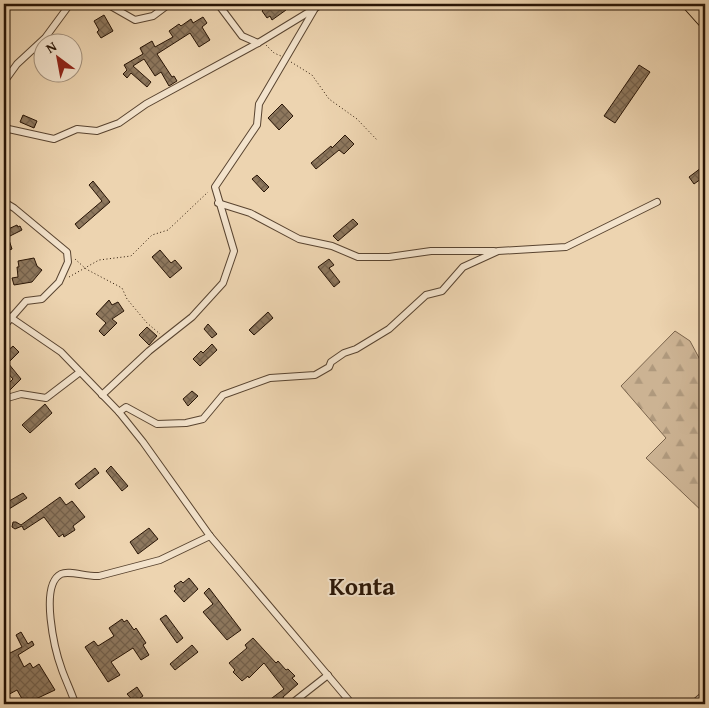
<svg xmlns="http://www.w3.org/2000/svg" width="709" height="708" viewBox="0 0 709 708" font-family="'Gentium Book Plus',serif">
<style>
.forest{fill:url(#forest-firs);stroke:#7a644c}
.building{fill:url(#building-cross-hatch);stroke:#281405}
.lines{fill:none;stroke-linecap:round;stroke-linejoin:round}
.minor-casing{stroke:#594430;stroke-width:8}
.trunk-casing{stroke:#281405;stroke-width:13}
.path{stroke:#281405;stroke-width:1;stroke-dasharray:1 2.5;stroke-linecap:butt}
.minor{stroke:#f3e3cc;stroke-width:6}
.trunk{stroke:#edd4b0;stroke-width:11}
.labels{text-anchor:middle;stroke-width:4;stroke-linejoin:round;paint-order:stroke}
.district-label{font-size:25px;font-weight:bold;fill:#281405;stroke:#f3e3cc}
</style>
<defs>
<pattern id="forest-firs" width="22" height="20" patternUnits="userSpaceOnUse" patternTransform="scale(1.25)"><rect width="22" height="20" fill="#ccb393"/><path d="M5 1l3.5 6h-7zM16 11l3.5 6h-7z" fill="#af997d"/></pattern>
<pattern id="building-cross-hatch" width="8" height="8" patternUnits="userSpaceOnUse" patternTransform="scale(1.25)"><rect width="8" height="8" fill="#8e785e"/><path d="M0 0l8 8M0 8l8-8" fill="none" stroke="#74614c"/></pattern>
</defs>
<rect width="100%" height="100%" fill="#edd4b0"/>
<filter id="stains"><feTurbulence type="fractalNoise" baseFrequency=".004" numOctaves="4"/><feColorMatrix values="0 0 0 0 .2 0 0 0 0 .09 0 0 0 0 .02 0 0 0 .5 -.17"/></filter>
<radialGradient id="worn" r=".72"><stop offset=".6" stop-color="#630" stop-opacity="0"/><stop offset="1" stop-color="#630" stop-opacity=".3"/></radialGradient>
<polygon class="forest" points="675,331 690,341 705,369 705,514 646,458 666,438 621,386"/>
<g class="building">
<polygon points="265,4 281,4 286,10 272,20 270,16 267,18 262,11 264,9 262,6"/>
<polygon points="104,15 113,31 101,38 97,32 99,30 94,21"/>
<polygon points="203,17 207,23 202,27 210,40 199,47 190,33 157,54 172,77 174,76 177,81 169,86 161,72 155,76 144,59 133,66 151,82 147,87 131,73 127,78 123,74 127,70 124,65 143,54 140,48 152,41 155,47 173,37 169,31 179,24 181,26 191,19 193,23"/>
<polygon points="639,65 650,72 615,123 604,116"/>
<polygon points="282,104 293,116 279,130 268,118"/>
<polygon points="23,115 37,121 34,128 20,122"/>
<polygon points="345,135 354,144 344,154 339,150 316,169 311,163 331,146 332,148"/>
<polygon points="705,165 705,176 694,184 689,177"/>
<polygon points="257,175 269,187 264,192 252,179"/>
<polygon points="93,181 110,202 79,229 75,224 102,201 89,185"/>
<polygon points="353,219 358,224 338,241 333,236"/>
<polygon points="17,225 18,227 20,226 22,230 8,237 12,249 4,252 4,228 6,232 6,230"/>
<polygon points="160,250 171,263 175,260 182,268 170,278 152,257"/>
<polygon points="34,258 37,266 42,270 32,282 14,285 12,278 18,277 17,267 19,267 18,261"/>
<polygon points="329,259 334,265 329,268 340,282 334,287 318,267"/>
<polygon points="109,300 112,305 118,302 124,311 112,319 117,323 104,336 99,331 106,323 96,314"/>
<polygon points="268,312 273,318 254,335 249,330"/>
<polygon points="208,324 217,334 212,338 204,329"/>
<polygon points="147,327 157,336 149,345 139,335"/>
<polygon points="212,344 217,350 200,366 193,359 201,351 203,353"/>
<polygon points="13,346 19,352 8,363 21,379 7,393 4,394 4,388 13,379 4,369 4,354"/>
<polygon points="192,391 198,396 188,406 183,399"/>
<polygon points="45,404 52,413 30,433 22,425"/>
<polygon points="111,466 128,486 122,491 106,471"/>
<polygon points="95,468 99,473 79,489 75,484"/>
<polygon points="23,493 27,498 4,512 4,504"/>
<polygon points="60,497 66,505 72,501 85,517 73,526 75,530 64,537 63,534 59,537 44,517 24,530 22,526 15,529 12,527 13,522 16,522 21,525"/>
<polygon points="149,528 158,539 138,554 130,542"/>
<polygon points="189,578 198,589 184,602 174,591 176,589 174,586 181,581 183,583"/>
<polygon points="209,588 241,630 227,640 203,612 213,604 204,593"/>
<polygon points="166,615 183,638 177,643 160,619"/>
<polygon points="122,619 124,622 127,620 134,630 136,628 146,643 143,645 149,655 141,660 133,648 111,662 120,675 108,682 85,647 94,641 98,646 114,636 109,628"/>
<polygon points="21,632 28,644 32,641 34,645 18,655 24,667 30,663 33,668 39,664 55,690 25,704 17,690 4,697 4,656 22,647 16,635"/>
<polygon points="253,638 276,663 278,661 286,670 288,669 295,676 292,678 298,684 283,697 284,699 278,704 264,704 284,689 264,663 249,678 248,676 242,681 233,672 235,670 229,663 247,648 245,645"/>
<polygon points="192,645 198,652 175,670 170,664"/>
<polygon points="137,687 143,696 140,698 142,699 136,704 127,694"/>
</g>
<g class="lines">
<defs>
<g id="minor">
<polyline points="107,4 135,20 153,16 169,4"/>
<polyline points="218,4 242,36 258,43"/>
<polyline points="4,82 17,64 45,38 70,4"/>
<polyline points="4,128 54,139 77,129 97,131 119,123 146,104 258,43 322,4"/>
<polyline points="4,202 14,208 67,252 68,262 59,282 42,299 26,301 4,326"/>
<polyline points="218,203 250,213 299,239 332,246 358,257 389,257 431,251 494,251"/>
<polyline points="4,313 61,352 119,412 143,442 210,536 352,704"/>
<polyline points="102,395 149,351 192,317 223,283 234,251 215,187 257,125 259,104 314,10"/>
<polyline points="4,399 21,394 46,398 80,372"/>
<polyline points="119,412 126,407 157,424 186,423 203,419 223,395 270,378 315,375 329,367 331,362 344,353 356,349 389,329 426,295 442,291 463,267 498,251 566,247 657,202"/>
<path d="M73,704L75,703C71,691 66,681 62,670C55,651 39,585 61,574C69,570 87,577 99,576L160,560L210,536"/>
<polyline points="291,704 328,675"/>
<polyline points="693,704 705,694"/>
</g>
<polyline id="trunk" points="688,4 705,23"/>
</defs>
<use href="#minor" class="minor-casing"/>
<use href="#trunk" class="trunk-casing"/>
<g class="path">
<polyline points="266,45 274,53 281,56"/>
<polyline points="291,62 312,75 329,99 357,119 378,141"/>
<polyline points="75,259 86,269 122,288 127,299 147,323 160,334"/>
<polyline points="69,277 99,260 131,256 152,235 168,230 208,192"/>
</g>
<use href="#minor" class="minor"/>
<use href="#trunk" class="trunk"/>
</g>
<g class="labels">
<g class="district-label">
<text x="362" y="595">Konta</text>
</g>
</g>
<rect width="709" height="708" fill="none" stroke="#edd4b0" stroke-width="20"/>
<rect x="5" y="5" width="699" height="698" fill="none" stroke="#281405" stroke-width="2.5"/>
<rect x="10" y="10" width="689" height="688" fill="none" stroke="#281405"/>
<g transform="translate(58 58) rotate(328)"><circle r="24" fill="#f3e3cc" stroke="#a2907c"/>
<path d="M0-4L9 19L0 12L-9 19Z" fill="#8f2418"/>
<text y="-8" font-size="14" font-weight="bold" text-anchor="middle" fill="#281405">N</text>
</g>
<rect width="100%" height="100%" filter="url(#stains)"/>
<rect width="100%" height="100%" fill="url(#worn)"/>
</svg>
